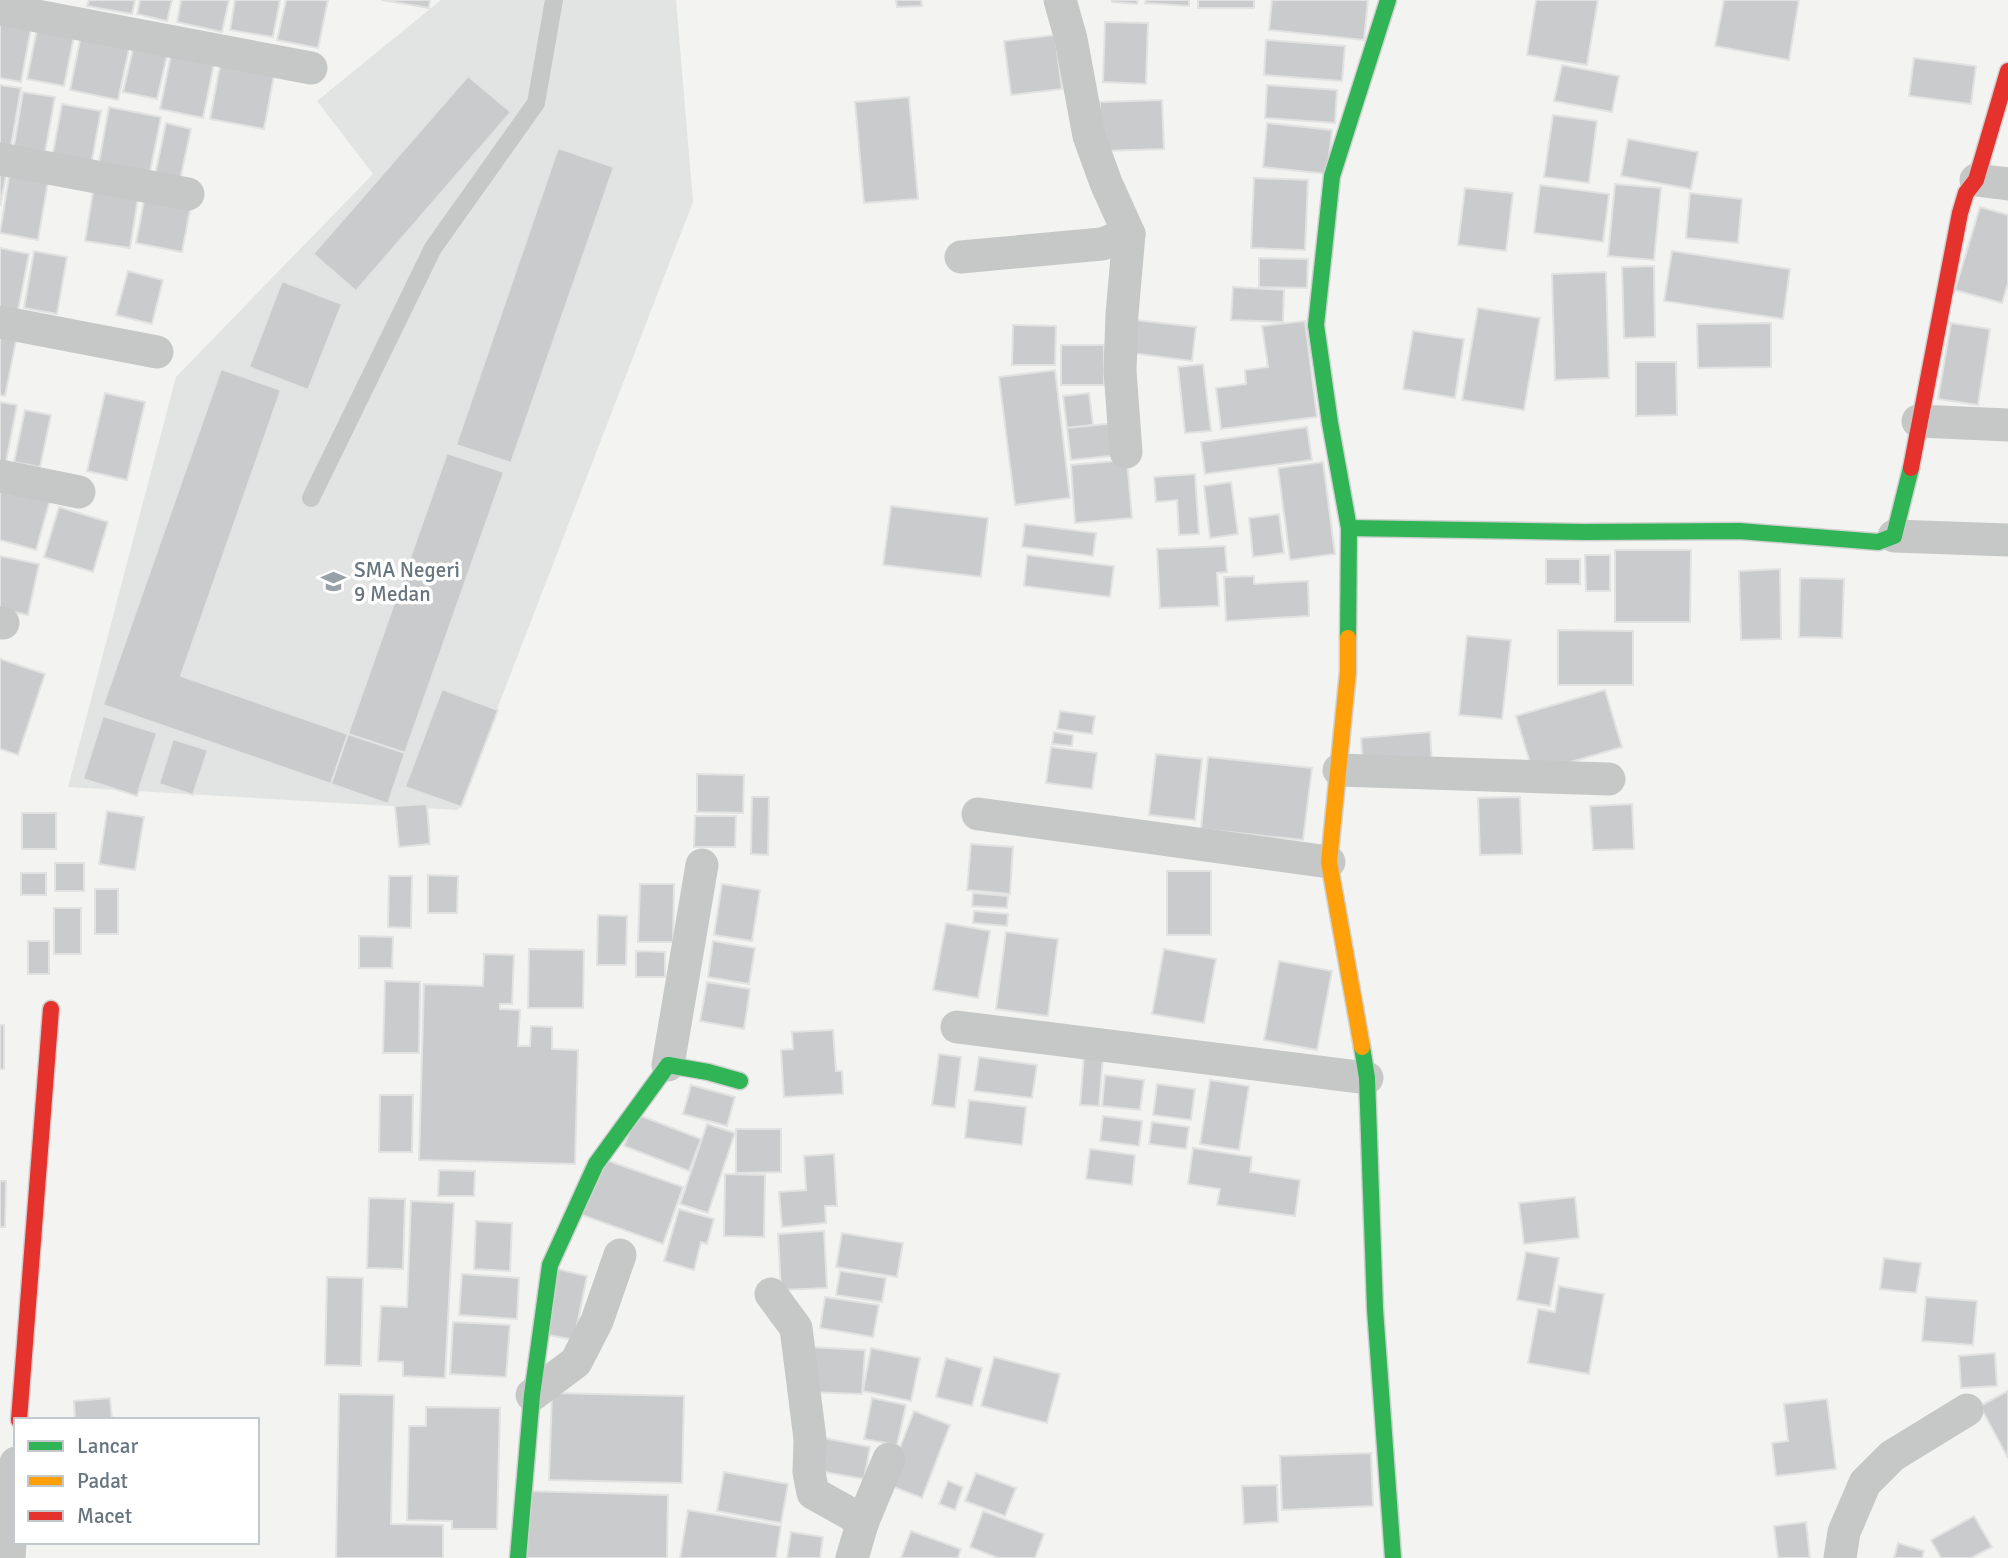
<svg xmlns="http://www.w3.org/2000/svg" width="2008" height="1558" viewBox="0 0 2008 1558" font-family="Signika,sans-serif">
<style>
.built{fill:#e2e3e3}
.building{fill:#cacbcc;stroke:#e2e2e2;stroke-width:2}
.lines{fill:none;stroke-linecap:round;stroke-linejoin:round}
.fast-casing{stroke:#cfd0d0;stroke-width:19}
.slow-casing{stroke:#cfd0d0;stroke-width:19}
.jam-casing{stroke:#cfd0d0;stroke-width:19}
.lane{stroke:#c6c8c8;stroke-width:18}
.street{stroke:#c6c8c8;stroke-width:33}
.fast{stroke:#30b455;stroke-width:16}
.slow{stroke:#ff9f0a;stroke-width:16}
.jam{stroke:#e5322d;stroke-width:16}
.labels{text-anchor:middle;stroke-width:7;stroke-linejoin:round;paint-order:stroke}
.poi-label{font-size:21px;fill:#67757f;stroke:#fff;text-anchor:start}
</style>
<rect width="100%" height="100%" fill="#f3f3f2"/>
<polygon class="built" points="441,0 676,0 693,202 458,810 68,787 176,377 373,174 317,101"/>
<g class="building">
<polygon points="89,0 135,0 132,14 87,6"/>
<polygon points="140,0 172,0 167,21 137,14"/>
<polygon points="181,0 229,0 222,32 177,22"/>
<polygon points="235,0 280,0 273,37 230,30"/>
<polygon points="286,0 328,0 318,48 277,40"/>
<polygon points="382,0 430,0 429,8"/>
<polygon points="896,0 921,0 922,6 897,7"/>
<polygon points="1112,0 1138,0 1137,4 1112,2"/>
<polygon points="1146,0 1189,0 1189,6 1145,3"/>
<rect x="1198" y="0" width="56" height="8"/>
<polygon points="1272,0 1368,0 1364,40 1269,30"/>
<polygon points="1536,0 1598,0 1587,65 1527,55"/>
<polygon points="1724,0 1799,0 1789,60 1715,46"/>
<polygon points="0,12 33,18 21,82 0,78"/>
<polygon points="1105,22 1148,23 1146,84 1103,82"/>
<polygon points="38,24 75,31 64,86 27,79"/>
<polygon points="82,30 131,40 118,100 70,90"/>
<polygon points="1055,35 1062,89 1011,95 1004,41"/>
<polygon points="135,40 169,47 157,99 123,92"/>
<polygon points="1266,40 1345,46 1342,81 1264,75"/>
<polygon points="172,50 215,59 203,118 160,109"/>
<polygon points="1914,58 1976,66 1971,104 1909,96"/>
<polygon points="221,60 275,70 264,129 210,119"/>
<polygon points="1562,65 1619,76 1612,112 1554,101"/>
<polygon points="468,76 511,112 356,291 313,254"/>
<polygon points="0,85 21,88 10,152 0,150"/>
<polygon points="1267,85 1337,90 1335,123 1265,118"/>
<polygon points="23,92 55,97 44,158 13,152"/>
<polygon points="909,97 918,199 864,203 855,102"/>
<polygon points="1162,100 1164,149 1101,151 1100,102"/>
<polygon points="62,104 101,111 91,165 52,158"/>
<polygon points="109,107 161,117 149,177 98,167"/>
<polygon points="1553,115 1597,121 1589,183 1544,177"/>
<polygon points="166,123 191,129 179,185 154,180"/>
<polygon points="1267,123 1332,130 1327,174 1263,167"/>
<polygon points="1628,139 1698,152 1691,189 1621,176"/>
<polygon points="558,148 614,167 511,463 456,445"/>
<polygon points="0,168 7,170 0,206"/>
<polygon points="10,170 49,176 38,240 0,233"/>
<polygon points="1254,178 1308,180 1305,250 1251,248"/>
<polygon points="1615,184 1661,188 1654,260 1608,256"/>
<polygon points="94,185 139,192 130,248 85,241"/>
<polygon points="1540,185 1609,194 1603,242 1534,233"/>
<polygon points="1465,188 1513,193 1506,251 1458,245"/>
<polygon points="1690,193 1742,199 1738,243 1686,238"/>
<polygon points="145,195 191,205 182,252 136,243"/>
<polygon points="1980,207 2008,215 2008,283 2002,303 1955,290"/>
<polygon points="0,248 29,254 18,311 0,307"/>
<polygon points="34,251 67,257 57,314 24,308"/>
<polygon points="1672,251 1790,269 1783,319 1664,301"/>
<polygon points="1259,258 1308,259 1307,288 1259,287"/>
<polygon points="1654,266 1655,337 1624,338 1622,267"/>
<polygon points="128,271 163,280 152,324 116,315"/>
<polygon points="1606,272 1609,378 1555,380 1552,274"/>
<polygon points="282,281 342,304 308,390 249,367"/>
<polygon points="1233,287 1284,290 1283,322 1231,320"/>
<polygon points="1478,308 1540,318 1524,410 1462,400"/>
<polygon points="1135,320 1196,327 1192,361 1131,353"/>
<polygon points="1305,321 1317,417 1221,429 1216,388 1246,384 1245,370 1268,367 1262,326"/>
<polygon points="1771,323 1771,367 1698,368 1697,324"/>
<polygon points="1951,323 1990,329 1978,405 1938,399"/>
<polygon points="1013,325 1056,326 1055,365 1012,365"/>
<polygon points="0,328 18,331 5,396 0,395"/>
<polygon points="1413,331 1464,339 1455,398 1403,389"/>
<rect x="1061" y="345" width="43" height="40"/>
<polygon points="1636,362 1676,362 1677,415 1636,416"/>
<polygon points="1203,364 1211,431 1185,433 1178,367"/>
<polygon points="221,369 281,390 181,676 348,734 331,784 103,705"/>
<polygon points="1055,370 1070,498 1015,505 999,377"/>
<polygon points="105,393 145,402 127,480 87,471"/>
<polygon points="1089,393 1093,425 1067,428 1063,396"/>
<polygon points="0,402 17,405 6,462 0,461"/>
<polygon points="25,410 51,415 40,467 14,462"/>
<polygon points="1116,423 1120,455 1071,460 1067,428"/>
<polygon points="1307,427 1312,460 1205,474 1201,442"/>
<polygon points="447,453 504,472 405,753 348,734"/>
<polygon points="1127,460 1132,518 1075,523 1071,465"/>
<polygon points="1323,462 1335,554 1290,560 1278,468"/>
<polygon points="1195,474 1199,534 1179,535 1177,500 1156,502 1154,477"/>
<polygon points="0,479 52,493 36,550 0,540"/>
<polygon points="1231,482 1238,534 1210,538 1204,486"/>
<polygon points="891,506 988,518 981,577 883,565"/>
<polygon points="59,507 108,522 93,572 44,557"/>
<polygon points="1279,514 1284,553 1253,557 1249,518"/>
<polygon points="1025,524 1096,533 1093,556 1022,547"/>
<polygon points="1225,546 1227,572 1217,573 1219,606 1160,608 1157,549"/>
<polygon points="1615,550 1691,550 1690,622 1615,622"/>
<polygon points="1027,555 1114,566 1110,597 1024,586"/>
<polygon points="1585,555 1610,555 1610,591 1586,591"/>
<polygon points="0,556 39,564 28,615 0,609"/>
<rect x="1546" y="559" width="34" height="25"/>
<polygon points="1780,569 1781,639 1741,640 1739,571"/>
<polygon points="1254,576 1254,584 1308,581 1309,616 1226,621 1224,577"/>
<polygon points="1800,578 1844,579 1842,638 1799,637"/>
<polygon points="1558,630 1633,631 1633,685 1558,685"/>
<polygon points="1467,636 1511,640 1502,719 1459,715"/>
<polygon points="0,659 45,674 18,755 0,749"/>
<polygon points="442,689 498,710 461,807 405,787"/>
<polygon points="1605,690 1622,747 1533,773 1516,716"/>
<polygon points="1060,711 1095,716 1092,734 1057,729"/>
<polygon points="103,716 157,733 137,796 83,779"/>
<polygon points="1054,732 1073,735 1072,746 1052,744"/>
<polygon points="1430,732 1432,764 1363,770 1361,738"/>
<polygon points="348,734 405,753 388,804 331,784"/>
<polygon points="173,739 208,750 193,795 159,784"/>
<polygon points="1051,747 1097,753 1092,789 1046,783"/>
<polygon points="1156,754 1202,759 1195,820 1149,815"/>
<polygon points="1208,757 1312,768 1303,840 1201,829"/>
<polygon points="697,774 744,775 743,813 697,812"/>
<polygon points="752,797 769,797 768,855 751,854"/>
<polygon points="1520,797 1522,854 1480,855 1478,798"/>
<polygon points="427,804 430,844 399,847 395,806"/>
<polygon points="1632,804 1634,849 1593,850 1590,806"/>
<polygon points="107,811 144,817 135,870 99,864"/>
<rect x="22" y="813" width="34" height="36"/>
<polygon points="695,816 736,816 735,847 694,847"/>
<polygon points="971,844 1013,847 1010,894 967,890"/>
<rect x="55" y="863" width="29" height="28"/>
<rect x="1167" y="871" width="44" height="64"/>
<rect x="21" y="873" width="25" height="22"/>
<polygon points="428,875 458,876 457,913 428,913"/>
<polygon points="389,876 412,876 411,928 388,927"/>
<polygon points="640,884 674,884 673,942 638,942"/>
<polygon points="722,884 760,890 752,941 714,935"/>
<rect x="95" y="889" width="23" height="45"/>
<polygon points="973,893 1008,896 1007,908 972,906"/>
<rect x="54" y="908" width="27" height="46"/>
<polygon points="974,911 1008,914 1007,926 973,923"/>
<polygon points="598,915 627,916 626,965 597,965"/>
<polygon points="946,923 990,931 978,998 933,990"/>
<polygon points="1006,932 1058,939 1048,1016 996,1009"/>
<polygon points="359,936 393,937 392,968 359,968"/>
<rect x="28" y="941" width="21" height="33"/>
<polygon points="713,941 755,948 749,984 708,977"/>
<polygon points="529,949 584,950 583,1008 528,1008"/>
<polygon points="1164,949 1216,959 1204,1023 1152,1014"/>
<polygon points="636,951 665,952 665,977 636,977"/>
<polygon points="484,954 514,955 512,1004 500,1004 500,1009 520,1010 518,1046 530,1046 531,1026 552,1027 552,1049 578,1050 575,1164 419,1160 424,984 483,986"/>
<polygon points="1279,961 1332,971 1317,1050 1264,1040"/>
<polygon points="385,981 420,982 419,1053 383,1053"/>
<polygon points="707,982 750,989 744,1029 700,1021"/>
<rect x="0" y="1025" width="4" height="44"/>
<polygon points="833,1030 836,1071 842,1071 843,1094 784,1097 781,1050 793,1049 792,1032"/>
<polygon points="939,1054 961,1057 955,1108 932,1105"/>
<polygon points="1084,1056 1103,1057 1099,1106 1080,1105"/>
<polygon points="979,1057 1037,1065 1032,1098 974,1091"/>
<polygon points="1105,1075 1144,1080 1140,1110 1102,1106"/>
<polygon points="1210,1080 1249,1086 1239,1150 1200,1144"/>
<polygon points="1157,1084 1195,1089 1191,1120 1153,1115"/>
<polygon points="691,1085 735,1097 727,1126 683,1114"/>
<polygon points="380,1095 413,1095 412,1152 379,1152"/>
<polygon points="969,1100 1026,1107 1022,1145 965,1138"/>
<polygon points="636,1114 701,1139 689,1171 624,1146"/>
<polygon points="1103,1116 1142,1121 1139,1146 1100,1141"/>
<polygon points="1152,1122 1189,1127 1186,1149 1149,1144"/>
<polygon points="707,1124 735,1133 708,1213 680,1204"/>
<polygon points="736,1129 781,1129 781,1172 736,1173"/>
<polygon points="1193,1148 1252,1157 1250,1172 1300,1180 1295,1216 1217,1205 1220,1189 1188,1184"/>
<polygon points="1090,1149 1135,1155 1132,1185 1086,1179"/>
<polygon points="834,1154 837,1206 825,1206 826,1223 782,1227 779,1192 806,1190 804,1156"/>
<polygon points="603,1159 683,1187 663,1244 582,1215"/>
<polygon points="439,1170 475,1171 474,1196 438,1196"/>
<polygon points="725,1174 765,1175 764,1237 724,1236"/>
<polygon points="0,1181 6,1181 5,1227 0,1227"/>
<polygon points="1575,1197 1579,1238 1524,1244 1519,1203"/>
<polygon points="369,1198 405,1199 403,1269 367,1268"/>
<polygon points="411,1201 454,1203 445,1378 403,1376 403,1362 378,1361 381,1306 407,1307"/>
<polygon points="679,1209 714,1219 707,1244 701,1242 694,1270 664,1261"/>
<polygon points="476,1221 512,1223 510,1271 474,1269"/>
<polygon points="824,1231 827,1288 781,1290 778,1234"/>
<polygon points="842,1233 903,1243 897,1277 836,1267"/>
<polygon points="1526,1252 1559,1258 1550,1306 1517,1300"/>
<polygon points="1884,1258 1921,1263 1916,1293 1880,1289"/>
<polygon points="557,1269 587,1276 574,1340 544,1334"/>
<polygon points="840,1271 886,1278 882,1302 836,1295"/>
<polygon points="462,1274 519,1278 517,1319 459,1315"/>
<polygon points="327,1277 363,1278 361,1366 325,1365"/>
<polygon points="1559,1286 1604,1294 1589,1374 1528,1363 1538,1309 1555,1312"/>
<polygon points="825,1297 879,1305 873,1337 820,1328"/>
<polygon points="1926,1297 1977,1301 1973,1345 1922,1341"/>
<polygon points="453,1322 510,1325 506,1377 450,1374"/>
<polygon points="809,1347 865,1350 862,1394 807,1392"/>
<polygon points="871,1348 920,1358 911,1401 863,1391"/>
<polygon points="1995,1353 1997,1386 1961,1388 1959,1356"/>
<polygon points="994,1357 1060,1374 1047,1423 981,1406"/>
<polygon points="946,1358 982,1368 972,1406 936,1397"/>
<polygon points="2008,1391 2008,1458 1980,1406"/>
<polygon points="552,1393 684,1396 682,1483 549,1480"/>
<polygon points="339,1394 394,1395 391,1524 443,1525 443,1558 336,1558"/>
<polygon points="110,1398 112,1420 75,1420 74,1401"/>
<polygon points="872,1398 906,1405 897,1445 864,1439"/>
<polygon points="1827,1399 1836,1469 1776,1476 1772,1443 1788,1441 1784,1404"/>
<polygon points="426,1407 500,1408 497,1529 452,1529 452,1521 407,1520 409,1426 426,1426"/>
<polygon points="914,1411 950,1425 922,1498 886,1484"/>
<polygon points="819,1437 870,1447 864,1479 813,1470"/>
<polygon points="1371,1453 1373,1506 1282,1510 1280,1456"/>
<polygon points="724,1472 788,1484 781,1523 717,1511"/>
<polygon points="976,1473 1016,1488 1005,1516 965,1501"/>
<polygon points="948,1481 963,1487 955,1510 939,1504"/>
<polygon points="1277,1485 1278,1522 1244,1524 1242,1486"/>
<polygon points="526,1491 668,1495 667,1558 524,1558"/>
<polygon points="688,1510 781,1526 776,1558 680,1558"/>
<polygon points="983,1511 1044,1534 1035,1558 998,1558 970,1547"/>
<polygon points="1974,1516 1992,1547 1971,1558 1941,1558 1931,1540"/>
<polygon points="1806,1522 1810,1558 1778,1558 1774,1526"/>
<polygon points="911,1531 961,1549 958,1558 901,1558"/>
<polygon points="791,1532 823,1537 820,1558 787,1558"/>
<polygon points="1898,1543 1924,1551 1922,1558 1894,1558"/>
</g>
<g class="lines">
<defs>
<g id="fast">
<polyline points="1349,528 1583,532 1739,531 1878,542 1894,536 1911,468"/>
<polyline points="1348,638 1349,528 1330,423 1316,325 1332,176 1388,0"/>
<polyline points="1362,1047 1367,1078 1375,1309 1393,1558"/>
<polyline points="518,1558 532,1395 550,1265 596,1164 668,1065 708,1072 740,1081"/>
</g>
<polyline id="slow" points="1348,638 1348,672 1329,862 1362,1047"/>
<g id="jam">
<polyline points="1911,468 1960,213 1966,193 1976,180 2008,71"/>
<polyline points="19,1420 51,1009"/>
</g>
</defs>
<use href="#fast" class="fast-casing"/>
<use href="#slow" class="slow-casing"/>
<use href="#jam" class="jam-casing"/>
<polyline class="lane" points="311,498 433,248 536,103 554,0"/>
<g class="street">
<polyline points="1060,0 1071,39 1089,136 1106,183 1129,234 1122,314 1120,371 1126,452"/>
<polyline points="0,9 311,68"/>
<polyline points="0,159 188,194"/>
<polyline points="1976,180 2008,184"/>
<polyline points="961,257 1102,244 1129,234"/>
<polyline points="0,322 157,352"/>
<polyline points="1918,421 2008,425"/>
<polyline points="0,476 79,492"/>
<polyline points="1894,536 2008,540"/>
<polyline points="0,623 3,623"/>
<polyline points="1339,770 1609,779"/>
<polyline points="978,814 1329,862"/>
<polyline points="957,1027 1367,1078"/>
<polyline points="668,1065 702,865"/>
<polyline points="771,1294 796,1328 810,1439 809,1472 813,1493 863,1521 852,1558"/>
<polyline points="532,1395 576,1362 597,1321 620,1255"/>
<polyline points="863,1521 889,1459"/>
<polyline points="9,1558 16,1463"/>
<polyline points="1840,1558 1844,1532 1865,1483 1892,1456 1967,1410"/>
</g>
<use href="#fast" class="fast"/>
<use href="#slow" class="slow"/>
<use href="#jam" class="jam"/>
</g>
<defs>
<symbol id="school-bare" viewBox="-9 -9 18 18"><path d="M0-5L7-2L0 1L-7-2ZM-4 1L0 2.5L4 1V4Q0 6-4 4Z" fill="#98a1a7" stroke="#fff" stroke-width="2.5" paint-order="stroke"/></symbol>
</defs>
<g fill-rule="evenodd">
<use href="#school-bare" x="316" y="564" width="35" height="35"/>
</g>
<g class="labels">
<g class="poi-label">
<text x="354" y="577">SMA Negeri<tspan x="354" dy="24">9 Medan</tspan></text>
</g>
</g>
<rect x="14" y="1418" width="245" height="126" fill="#ffffff" stroke="#c2c8cc" stroke-width="2"/>
<rect x="28" y="1441" width="35" height="10" fill="#30b455" stroke="#c2c8cc" stroke-width="2"/>
<text x="77" y="1453" font-size="21" fill="#67757f">Lancar</text>
<rect x="28" y="1476" width="35" height="10" fill="#ff9f0a" stroke="#c2c8cc" stroke-width="2"/>
<text x="77" y="1488" font-size="21" fill="#67757f">Padat</text>
<rect x="28" y="1511" width="35" height="10" fill="#e5322d" stroke="#c2c8cc" stroke-width="2"/>
<text x="77" y="1523" font-size="21" fill="#67757f">Macet</text>
</svg>
